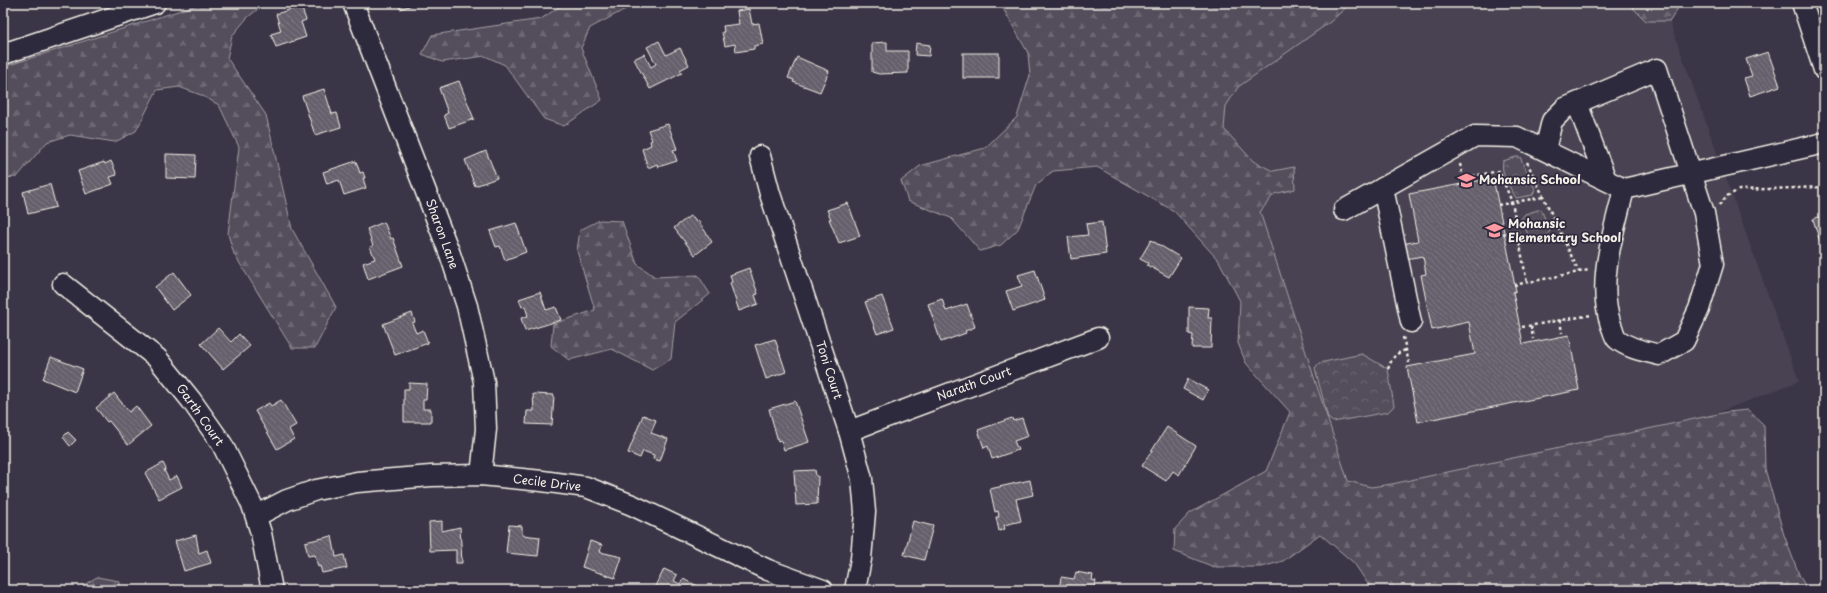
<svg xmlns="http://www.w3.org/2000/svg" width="1827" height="593" viewBox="0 0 1827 593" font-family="'Playpen Sans',sans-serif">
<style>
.built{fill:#484352}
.forest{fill:url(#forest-firs);stroke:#a4a0a2}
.park{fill:url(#park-crowns);stroke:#a4a0a2}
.building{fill:url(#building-back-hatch);stroke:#f4f1e8}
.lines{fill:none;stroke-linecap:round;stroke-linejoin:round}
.minor-casing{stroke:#f4f1e8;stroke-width:23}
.path{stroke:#f4f1e8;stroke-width:2.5;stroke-dasharray:3 3;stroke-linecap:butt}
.minor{stroke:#2f2a3d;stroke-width:20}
.labels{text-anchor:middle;stroke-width:3.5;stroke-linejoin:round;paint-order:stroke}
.poi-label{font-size:12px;font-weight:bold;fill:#f4f1e8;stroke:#2f2a3d;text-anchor:start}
.street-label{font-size:12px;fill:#f4f1e8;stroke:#2f2a3d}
</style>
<defs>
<pattern id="forest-firs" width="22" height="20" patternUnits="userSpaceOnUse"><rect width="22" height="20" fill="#534e5c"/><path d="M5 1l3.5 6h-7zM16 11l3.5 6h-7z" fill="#6c6873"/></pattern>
<pattern id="park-crowns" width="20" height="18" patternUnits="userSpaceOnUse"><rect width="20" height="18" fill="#534e5c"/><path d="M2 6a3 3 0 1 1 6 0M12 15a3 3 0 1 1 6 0" fill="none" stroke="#6c6873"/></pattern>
<pattern id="building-back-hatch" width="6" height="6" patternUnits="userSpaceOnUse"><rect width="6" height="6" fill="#65616c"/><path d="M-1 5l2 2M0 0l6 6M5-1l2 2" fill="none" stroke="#7c7881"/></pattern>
</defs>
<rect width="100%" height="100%" fill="#3b3647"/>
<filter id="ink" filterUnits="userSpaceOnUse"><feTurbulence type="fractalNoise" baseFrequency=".025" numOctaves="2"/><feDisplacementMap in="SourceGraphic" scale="8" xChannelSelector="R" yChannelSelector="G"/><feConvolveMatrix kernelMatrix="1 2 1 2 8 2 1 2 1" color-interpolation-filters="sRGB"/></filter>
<g filter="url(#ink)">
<polygon class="built" points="1305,3 1663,3 1799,381 1660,435 1339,500 1193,81"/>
<g class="forest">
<polygon points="203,3 265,3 247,18 232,36 227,58 266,115 292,229 336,307 315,348 292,348 234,254 228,234 239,147 219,105 201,95 179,87 157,90 136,131 115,142 70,135 47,142 17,177 3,178 3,67"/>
<polygon points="565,3 637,3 590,28 581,48 602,100 564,126 544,119 505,65 485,56 442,62 422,54 432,35 541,19"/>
<polygon points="1000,3 1351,3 1330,22 1238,87 1226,106 1224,129 1253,161 1273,171 1294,167 1295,189 1274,194 1260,212 1348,481 1371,487 1392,484 1727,412 1748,410 1764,425 1765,469 1784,535 1800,577 1808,590 1372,590 1354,563 1320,534 1283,561 1262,567 1214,567 1174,551 1175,529 1190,513 1266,471 1290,412 1246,363 1238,343 1240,301 1219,261 1174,211 1097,167 1053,171 1036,185 1018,229 1001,245 980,251 951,218 908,201 901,181 920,166 985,148 1017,117 1030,75 1028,53"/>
<polygon points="1628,3 1681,3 1670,21 1646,21"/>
<polygon points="600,220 622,221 637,264 655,277 698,275 710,294 675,322 671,359 652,370 612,349 569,360 551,346 553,324 595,310 577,251 580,230"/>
<polygon points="97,577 119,581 119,590 79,590 79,588"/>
</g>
<g class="park">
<path d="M1516,157H1520L1535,189L1533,195L1516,198C1510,187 1500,174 1503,161Z"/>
<path d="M1541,209L1550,231C1546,237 1539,240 1531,241L1521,219L1525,214Z"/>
<polygon points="1362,354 1388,369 1394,406 1388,412 1333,422 1328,418 1315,368 1319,363"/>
</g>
<g class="building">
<polygon points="399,3 412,3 412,5 400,9"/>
<polygon points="301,6 306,20 301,22 306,37 276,47 271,34 281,31 276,14"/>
<polygon points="749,9 752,24 759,23 763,44 754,46 754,49 736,52 735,44 725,46 722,32 724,32 723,26 739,24 737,11"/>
<polygon points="659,41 666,55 680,48 689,65 680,70 682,73 650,89 634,59 644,54 651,67 656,64 647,47"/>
<polygon points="887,42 887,51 908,51 908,73 879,74 872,72 872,43"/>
<polygon points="916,43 930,45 929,56 915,55"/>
<polygon points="1768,52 1780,86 1750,96 1744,78 1752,76 1746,59"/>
<rect x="963" y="53" width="36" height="25"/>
<polygon points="797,57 829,71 820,92 793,82 794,80 788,78"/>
<polygon points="459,81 474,119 449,128 444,115 448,113 439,88"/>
<polygon points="324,89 332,114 337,113 341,127 315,135 302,96"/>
<polygon points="668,124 677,149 673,150 677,161 658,167 657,164 648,168 642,149 651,145 650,141 652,140 648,130"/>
<polygon points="486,151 497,178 475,186 465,160"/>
<polygon points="166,154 196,155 195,179 166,178"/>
<polygon points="111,161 117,175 110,177 113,184 86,194 78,171 104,162 105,164"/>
<polygon points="356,161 360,173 363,172 365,178 363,178 366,188 344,195 339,180 327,184 323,172"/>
<polygon points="1493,178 1516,291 1513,292 1523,344 1569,335 1579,390 1418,422 1407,367 1475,354 1469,322 1432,330 1421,275 1426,274 1423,256 1405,259 1402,244 1418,241 1409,194"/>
<polygon points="50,184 56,207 28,214 23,192"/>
<polygon points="848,203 860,236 839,243 829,219 831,219 827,210"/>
<polygon points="691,215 696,222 698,220 712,242 695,255 674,228"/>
<polygon points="1824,215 1824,252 1823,252 1813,219"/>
<polygon points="384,222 391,239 393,238 403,266 368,279 363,263 375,259 370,247 373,246 367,229"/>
<polygon points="1102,222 1106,254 1071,259 1068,237 1088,235 1086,224"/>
<polygon points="516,223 526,252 505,260 500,246 496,247 490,231"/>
<polygon points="1151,240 1181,258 1169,277 1147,265 1148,263 1140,259"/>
<polygon points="749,268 758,294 755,295 758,304 739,311 730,283 732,282 730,275"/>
<polygon points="1035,270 1045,300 1013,311 1006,291 1022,286 1018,275"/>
<polygon points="174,272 191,295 172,310 155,287"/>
<polygon points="540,292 546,310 556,307 561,320 525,331 521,318 528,316 525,306 522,307 519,299"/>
<polygon points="882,296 894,328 877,334 865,302"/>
<polygon points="942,299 946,311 967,304 975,327 965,331 966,333 941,342 928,304"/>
<polygon points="1189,307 1209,308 1208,318 1212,318 1211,348 1192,348 1193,335 1189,334"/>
<polygon points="412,313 415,322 412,323 416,333 423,330 428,343 395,355 383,324"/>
<polygon points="218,328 231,342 239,334 250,346 223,369 201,344"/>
<polygon points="775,339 786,372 766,379 755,345"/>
<polygon points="51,357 83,369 75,392 43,379"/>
<polygon points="1188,379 1208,390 1203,400 1183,389"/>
<polygon points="409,383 427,384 426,400 423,400 423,409 431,409 431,422 404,422 404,389 409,389"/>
<polygon points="114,393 129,412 136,406 151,426 128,445 109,421 107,422 96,408"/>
<polygon points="533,394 554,395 552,425 526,424 527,411 534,411"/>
<polygon points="281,400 296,425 289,429 294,439 277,449 255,411 269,403 271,406"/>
<polygon points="795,401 809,442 784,450 781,440 778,441 769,409"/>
<polygon points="643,415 656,420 651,433 668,439 660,461 653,459 654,455 643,451 640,458 628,453"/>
<polygon points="1012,418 1013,421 1022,418 1028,436 1014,441 1018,450 992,459 988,446 984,448 978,430"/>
<polygon points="1167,427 1196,446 1179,475 1173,471 1166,481 1142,466"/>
<polygon points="68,432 76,440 70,446 63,437"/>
<polygon points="163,463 166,469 164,470 169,480 177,476 182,487 159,499 145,473"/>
<polygon points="815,470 816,476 818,476 817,504 796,505 794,471"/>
<polygon points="1030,480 1033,495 1016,499 1021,521 1004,525 1005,529 999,531 996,517 999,517 998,511 995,512 990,489"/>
<polygon points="442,521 442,531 460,527 462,563 456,563 456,550 430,551 429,522"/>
<polygon points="913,521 933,526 924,560 904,555"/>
<polygon points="509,525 522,526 522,535 540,537 538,556 506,553"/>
<polygon points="196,535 199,553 207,550 211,563 184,571 175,541"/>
<polygon points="332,536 336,557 344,555 347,568 322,573 320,566 318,567 315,555 308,556 305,542"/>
<polygon points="590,541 602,545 600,552 622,557 615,578 582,567"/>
<polygon points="664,569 677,575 674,581 680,584 683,579 702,588 701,590 654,590"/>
<polygon points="1076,572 1093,575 1092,580 1096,581 1094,590 1059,590 1061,577 1074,579"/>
</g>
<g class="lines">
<defs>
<g id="minor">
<polyline points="353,3 450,254 467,306 484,382 486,429 481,475"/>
<polyline points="1802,3 1824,70"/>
<polyline points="3,54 155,3"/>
<polyline points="1577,103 1606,180"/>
<path d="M1545,150L1552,121L1565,108L1657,69L1704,213L1713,264L1699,309L1684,341L1659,355C1645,351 1629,349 1617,339C1614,336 1613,329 1611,325C1596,281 1614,232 1624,189"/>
<polyline points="760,156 770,194 849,431 862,479 865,512 861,559 855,590"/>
<polyline points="1344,210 1383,188"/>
<polyline points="63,284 157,358 191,400 222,444 252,505 261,533 272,590"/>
<polyline points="1411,322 1383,188 1475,136 1517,137 1624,189 1824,143"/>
<polyline points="849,431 1098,338"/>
<polyline points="256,516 287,500 316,490 357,482 431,476 481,475 542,481 586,487 632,505 768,570 823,590"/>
</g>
</defs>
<use href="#minor" class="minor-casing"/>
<g class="path">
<polyline points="1527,162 1579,272"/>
<polyline points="1460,164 1463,178 1499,171 1512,202 1527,283"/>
<polyline points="1463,178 1464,183"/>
<polyline points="1498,205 1543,197"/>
<polyline points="1719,205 1727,196 1739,190 1824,187"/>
<polyline points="1503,234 1517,231"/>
<polyline points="1514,285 1589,270"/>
<polyline points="1560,320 1562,333"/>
<polyline points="1531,326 1533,339"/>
<polyline points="1522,327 1591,315"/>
<polyline points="1403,337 1409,363"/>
<path d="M1388,369C1392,358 1395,353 1406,350"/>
</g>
<use href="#minor" class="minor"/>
</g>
</g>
<defs>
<symbol id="school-bare" viewBox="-9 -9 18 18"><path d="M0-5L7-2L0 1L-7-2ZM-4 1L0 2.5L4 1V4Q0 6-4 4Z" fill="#ff9aa2" stroke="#2f2a3d" stroke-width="2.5" paint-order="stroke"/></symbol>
</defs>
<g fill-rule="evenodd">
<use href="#school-bare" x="1454" y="168" width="25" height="25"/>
<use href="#school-bare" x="1482" y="218" width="25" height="25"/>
</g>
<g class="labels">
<g class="poi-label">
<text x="1479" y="184">Mohansic School</text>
<text x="1508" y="228">Mohansic<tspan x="1508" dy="14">Elementary School</tspan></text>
</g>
<g class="street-label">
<text transform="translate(442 234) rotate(70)" y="4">Sharon Lane</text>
<text transform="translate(829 370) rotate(72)" y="4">Toni Court</text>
<text transform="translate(974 384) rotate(-20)" y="4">Narath Court</text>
<text transform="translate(200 415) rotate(55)" y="4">Garth Court</text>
<text transform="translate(547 483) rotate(7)" y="4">Cecile Drive</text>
</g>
</g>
<rect width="1827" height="593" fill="none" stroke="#2f2a3d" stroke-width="16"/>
<rect x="8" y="8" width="1811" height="577" fill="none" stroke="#f4f1e8" stroke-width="1.5" filter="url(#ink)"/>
</svg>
